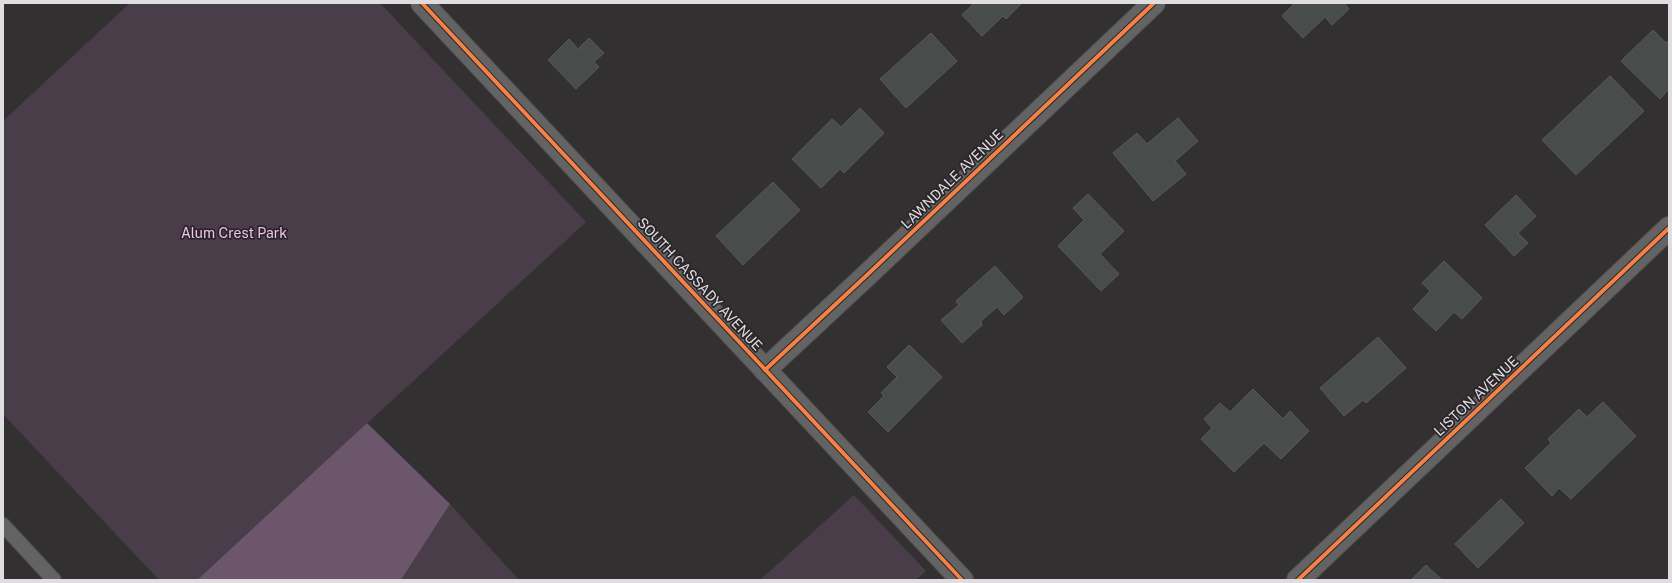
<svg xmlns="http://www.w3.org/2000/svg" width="1672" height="583" viewBox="0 0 1672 583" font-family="'Public Sans',sans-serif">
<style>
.green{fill:#4a3d4a}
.forest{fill:#6b566b}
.building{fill:#484d4c;stroke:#59595a}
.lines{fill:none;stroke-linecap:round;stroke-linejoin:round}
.service-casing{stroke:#4e4d4e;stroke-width:16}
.minor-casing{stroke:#4e4d4e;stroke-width:24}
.service{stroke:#646364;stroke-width:14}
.minor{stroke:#646364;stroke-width:22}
.cycleway-casing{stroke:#2a2529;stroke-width:6}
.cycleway{stroke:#f48246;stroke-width:4}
.labels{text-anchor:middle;stroke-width:3.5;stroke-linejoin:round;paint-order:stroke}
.street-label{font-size:14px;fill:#e0dde0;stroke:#2a2529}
.park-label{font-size:14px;fill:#efc2ef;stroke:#2a2529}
</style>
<rect width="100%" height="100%" fill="#333032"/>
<g class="green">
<polygon points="130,3 380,3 586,222 197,580 159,580 3,414 3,121"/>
<polygon points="854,495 926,571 916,580 760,580"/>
<polygon points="450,504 519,580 401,580"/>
</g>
<polygon class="forest" points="367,423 450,504 401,580 197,580"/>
<g class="building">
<polygon points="974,3 1022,3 1006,19 1003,16 982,36 962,15"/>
<polygon points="1295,3 1344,3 1349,9 1332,25 1325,17 1303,38 1282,16"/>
<polygon points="1653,30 1666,43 1669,40 1669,89 1660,99 1621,61"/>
<polygon points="931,33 957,61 906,108 880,79"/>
<polygon points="589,38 604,53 594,62 599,67 576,89 548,60 569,39 578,49"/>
<polygon points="1610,76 1644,111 1576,175 1542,140"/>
<polygon points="860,108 884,133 844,173 840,169 821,188 792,159 832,119 841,127"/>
<polygon points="1178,118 1198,141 1175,161 1186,174 1153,201 1113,153 1137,133 1147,144"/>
<polygon points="773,182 800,210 743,265 716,236"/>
<polygon points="1088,194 1124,231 1100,254 1119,274 1101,291 1058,246 1084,220 1073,208"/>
<polygon points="1516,195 1536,216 1518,233 1528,243 1514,256 1485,225"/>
<polygon points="1444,261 1482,298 1462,319 1454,312 1436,331 1413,309 1430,291 1422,283"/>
<polygon points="995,266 1023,297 1004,315 997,307 981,321 982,325 962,343 941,320 959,305 956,301"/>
<polygon points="1378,337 1406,368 1366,403 1363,400 1344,416 1320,388"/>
<polygon points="909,345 942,377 888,432 868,412 884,396 881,393 897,377 887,367"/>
<polygon points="1253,389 1283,419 1290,411 1309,431 1281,459 1264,443 1234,472 1201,439 1212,428 1204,419 1220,403 1230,412"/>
<polygon points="1603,402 1636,436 1571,499 1559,488 1552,496 1525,468 1551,443 1548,439 1579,409 1587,417"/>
<polygon points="1501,499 1524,523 1478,568 1455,544"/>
<polygon points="1426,565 1442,580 1411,580"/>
</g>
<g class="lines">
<defs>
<polyline id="service" points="3,525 54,580"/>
<g id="minor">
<polyline points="422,3 962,580"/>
<polyline points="765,370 867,275 1154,3"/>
<polyline points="1298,580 1669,228"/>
</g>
</defs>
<use href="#service" class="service-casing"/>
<use href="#minor" class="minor-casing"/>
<use href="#service" class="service"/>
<use href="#minor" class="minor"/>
<defs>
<g id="cycleway">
<polyline points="422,3 962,580"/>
<polyline points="765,370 867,275 1154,3"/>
<polyline points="1298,580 1669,228"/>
</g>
</defs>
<use href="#cycleway" class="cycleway-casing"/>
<use href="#cycleway" class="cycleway"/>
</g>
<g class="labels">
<g class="street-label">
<text transform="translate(952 179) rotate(-44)" y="5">LAWNDALE AVENUE</text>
<text transform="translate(700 284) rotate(47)" y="5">SOUTH CASSADY AVENUE</text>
<text transform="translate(1476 396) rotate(-43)" y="5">LISTON AVENUE</text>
</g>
<g class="park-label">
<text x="234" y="238">Alum Crest Park</text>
</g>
</g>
<rect width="1672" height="583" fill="none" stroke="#e0dde0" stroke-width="8"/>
</svg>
